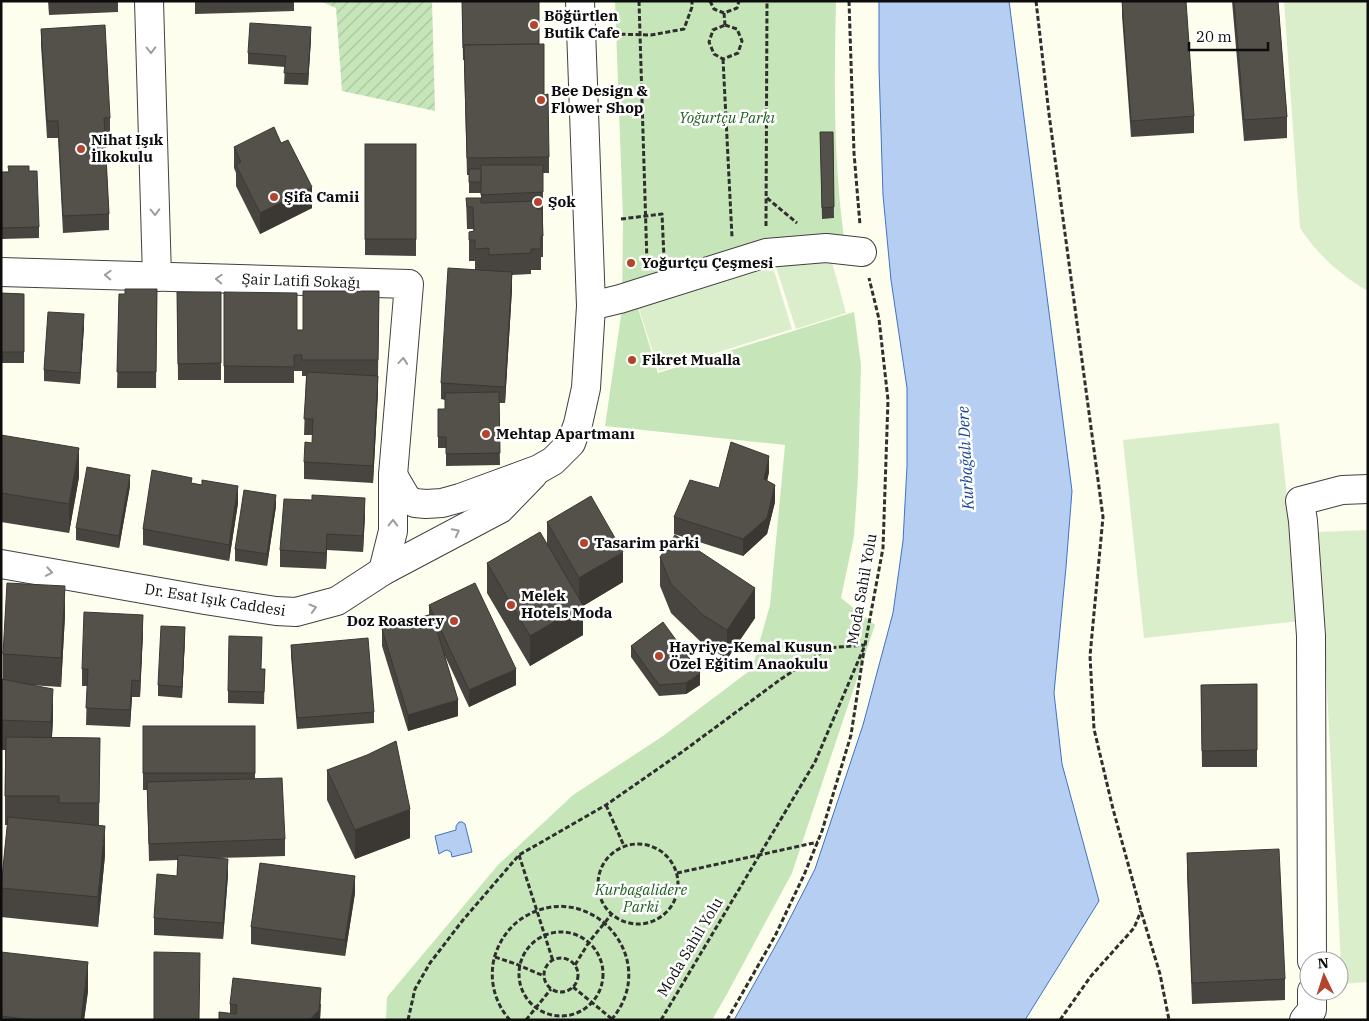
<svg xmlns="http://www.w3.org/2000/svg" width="1369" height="1021" viewBox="0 0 1369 1021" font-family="'IBM Plex Serif',serif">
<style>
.grass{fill:#c6e6b9}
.garden{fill:url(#garden-furrows)}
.pitch{fill:#daeecb}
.water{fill:#b5cef2;stroke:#4173c4}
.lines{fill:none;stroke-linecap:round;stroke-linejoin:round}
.minor-casing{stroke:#404040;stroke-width:30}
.path{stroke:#2f2f2f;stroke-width:3;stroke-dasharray:5 2.5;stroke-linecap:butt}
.minor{stroke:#fff;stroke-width:28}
.wall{fill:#484540}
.shaded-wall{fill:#3b3834}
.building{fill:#54504a;stroke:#3b3834}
.oneway{stroke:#9e9e9e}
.poi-dot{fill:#b3452e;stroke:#fff;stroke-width:2}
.labels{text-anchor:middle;stroke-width:5;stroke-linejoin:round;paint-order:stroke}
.poi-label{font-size:15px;font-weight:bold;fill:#0d0d0d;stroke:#fff;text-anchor:start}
.park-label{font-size:15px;font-style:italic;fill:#216022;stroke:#fff}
.street-label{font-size:15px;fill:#0d0d0d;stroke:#fff}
.water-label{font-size:16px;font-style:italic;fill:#1e4796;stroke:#fff}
</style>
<defs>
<pattern id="garden-furrows" width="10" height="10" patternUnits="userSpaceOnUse" patternTransform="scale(1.25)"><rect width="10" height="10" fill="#c6e6b9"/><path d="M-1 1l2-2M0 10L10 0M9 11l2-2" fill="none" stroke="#a9c49e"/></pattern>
</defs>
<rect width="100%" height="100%" fill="#fdfeed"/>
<path class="grass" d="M615,1H836C834,87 833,173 847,257L771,262L637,305L658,373L854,312L861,365L858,477L854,536L841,598L875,625L792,873L727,994L712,1020H386L387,997L498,865L573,795L663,736L752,669L770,605L785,445L605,426L622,309L623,219Z"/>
<polygon class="garden" points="320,1 432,1 435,111 342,91 336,8"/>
<g class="pitch">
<path d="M1284,1H1368V291C1340,275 1318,255 1300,228Z"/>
<polygon points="832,262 846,313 796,329 775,264"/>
<polygon points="772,264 792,329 659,371 638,306"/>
<polygon points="1279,423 1300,621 1144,638 1123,440"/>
<polygon points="1368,530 1368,982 1342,984 1319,532"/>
</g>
<g class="water">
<polygon points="879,1 1009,1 1072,491 1066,567 1054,693 1062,764 1099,901 1025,1020 734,1020 782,934 815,869 863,725 893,613 903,541 907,466 907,388 891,280 883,195 879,68"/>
<polygon points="459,822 462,822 465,824 472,852 452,857 451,852 447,850 444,851 439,854 435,836 456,830 456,826"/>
</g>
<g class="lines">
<defs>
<g id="minor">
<polyline points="149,1 157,277"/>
<polyline points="1,272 409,284 393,475 393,531 383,571"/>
<polyline points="591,306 620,299 766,253 826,248 862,252"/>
<polyline points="393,475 407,499 415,503 426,504 442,503 460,498 539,469 553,461 571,443 578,424 586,388 591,306 580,1"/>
<polyline points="1,564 205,600 276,611 296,612 337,601 383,571 500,509 533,475"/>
<polyline points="1312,961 1311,636 1303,521 1300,501 1342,490 1368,489"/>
<polyline points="1304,1020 1312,1010 1312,991"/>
</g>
</defs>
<use href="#minor" class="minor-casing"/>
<g class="path">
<polyline points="639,1 647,263"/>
<polyline points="710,1 714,9 724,13 737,8 739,1"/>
<polyline points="849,1 854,153 860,225"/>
<polyline points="1036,1 1049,114 1103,517 1090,656 1094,729 1113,809 1141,911 1160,974 1169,1020"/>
<polyline points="724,13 725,25"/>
<polygon points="725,25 737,29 742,41 738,53 723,59 714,54 709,42 713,30"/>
<polyline points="613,34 651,35 684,29 692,7 692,1"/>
<polyline points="723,59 732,237"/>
<polyline points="767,198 797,223"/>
<polyline points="621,219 662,214 664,258"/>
<polyline points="766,226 767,1"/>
<polyline points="606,805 624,846"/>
<circle cx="638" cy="884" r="40"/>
<polyline points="519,855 553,961"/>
<polyline points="677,873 818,842"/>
<circle cx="561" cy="974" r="42"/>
<polyline points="495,957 516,964 544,976"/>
<circle cx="561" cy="975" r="17"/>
<polyline points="575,965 589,942 611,915"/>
<polyline points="573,987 612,1019"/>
<polyline points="408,1020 415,989 430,963 463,920 519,855 606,805 682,752 781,679 828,648 865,645"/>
<path d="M510,1020C495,1004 489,980 494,959C498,943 508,928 521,919C588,874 664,959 611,1020"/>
<polyline points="526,1020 551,989"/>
<polyline points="661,1020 815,762 865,645 883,548 888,400 879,319 869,278"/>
<polyline points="727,1020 775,936 804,875 822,831 851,735 864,650"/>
<polyline points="1060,1020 1091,976 1134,928 1141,911"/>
</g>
<use href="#minor" class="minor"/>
</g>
<g class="wall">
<polygon points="48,1 118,1 118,12 49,15"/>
<polygon points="195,1 294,1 294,11 195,14"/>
<polygon points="462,1 539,44 544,95 549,157 549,173 543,173 543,257 541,257 541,270 531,270 531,274 512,275 512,289 505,403 499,403 500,465 446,466 446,448 438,448 438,409 445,409 445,400 441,399 441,383 475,270 475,261 469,261 469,232 474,231 473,229 467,229 466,198 481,198 481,193 469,193 469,175 467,175 464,60 463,60"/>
<polygon points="1122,1 1194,116 1194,133 1131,137 1122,16"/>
<polygon points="1232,1 1278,1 1287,117 1287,138 1244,141"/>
<polygon points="41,29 110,118 110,134 105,135 109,214 109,230 63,233 58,138 47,138 41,45"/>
<polygon points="311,38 308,85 284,84 285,67 248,64 248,53"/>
<polygon points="820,132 833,132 834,218 822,219"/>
<polygon points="365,144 416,144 416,256 365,255"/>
<polygon points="234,147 312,208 260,234 236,186 236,173 234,168"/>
<polygon points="29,171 39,227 39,238 2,239 1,172"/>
<polygon points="157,289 156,388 117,388 119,294 125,294"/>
<polygon points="379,291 378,377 378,392 373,483 304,479 304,462 312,443 313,435 304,435 306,376 302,376 302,371 294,371 294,383 224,383 224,292 297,330 303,330"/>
<polygon points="177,292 221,292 221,380 178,380"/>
<polygon points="1,293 24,294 24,363 1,363"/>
<polygon points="84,326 80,384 44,381 44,370"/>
<polygon points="1,435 79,477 69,533 1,522"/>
<polygon points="769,472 767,481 775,502 767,534 743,556 674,534 674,517 719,488"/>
<polygon points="192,483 202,485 238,503 229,561 143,545 143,529"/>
<polygon points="130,486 119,548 76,540 76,528"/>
<polygon points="312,500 365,514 363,552 327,550 326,569 280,567 280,550"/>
<polygon points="276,506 267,566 235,561 235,549"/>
<polygon points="547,522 623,582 583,606 583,635 530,666 487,593 487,563 547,545"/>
<polygon points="660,557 755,618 727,659 703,644 671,613 660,586"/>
<polygon points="429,605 516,685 469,707 445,656 458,716 408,731 382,646 382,629 429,615"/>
<polygon points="65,615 61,687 29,685 53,719 52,737 100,738 99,825 105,855 98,927 1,917 1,887 8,825 5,825 5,750 1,750 1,679 3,680 3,654"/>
<polygon points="143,632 140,697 132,697 130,727 86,725 87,686 82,686 82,669"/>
<polygon points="185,638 182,698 158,696 158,685"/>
<polygon points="291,645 374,712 374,723 297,729 291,656"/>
<polygon points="631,646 700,685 686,694 659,696 631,657"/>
<polygon points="261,669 265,669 264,704 228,703 228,691"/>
<polygon points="1257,684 1257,767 1202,767 1201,685"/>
<polygon points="143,726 255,726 255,779 285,839 285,856 219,858 228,875 223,939 154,935 154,918 177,876 178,860 149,861 147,790 143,790"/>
<polygon points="327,770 410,838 355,859 327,800"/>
<polygon points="1187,853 1285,979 1285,1000 1192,1004 1187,874"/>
<polygon points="355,893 345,956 251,944 251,927"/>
<polygon points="1,952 88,991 84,1020 1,1020"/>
<polygon points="230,1004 321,1004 320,1020 219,1020 230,1014"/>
</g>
<g class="shaded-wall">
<polygon points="311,27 311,38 308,85 308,74"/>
<polygon points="312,187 312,208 260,234 260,213"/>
<polygon points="512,272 512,289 505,403 505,387"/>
<polygon points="84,314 84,326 80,384 80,373"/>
<polygon points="378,376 378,392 373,483 373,466"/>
<polygon points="79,448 79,477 69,533 69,504"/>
<polygon points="769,456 769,472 764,495 764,479"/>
<polygon points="130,475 130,486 119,548 119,536"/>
<polygon points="775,485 775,502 767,534 743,556 743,539"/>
<polygon points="238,486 238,503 229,561 229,545"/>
<polygon points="276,495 276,506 267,566 267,554"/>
<polygon points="365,498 365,514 363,552 363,536"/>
<polygon points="327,534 327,550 326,569 326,553"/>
<polygon points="623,552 623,582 583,606 583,635 530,666 530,636 579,607 579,578"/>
<polygon points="65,586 65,615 61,687 61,658"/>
<polygon points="755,588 755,618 727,659 727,630"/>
<polygon points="143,615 143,632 140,697 140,681"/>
<polygon points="185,627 185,638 182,698 182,687"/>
<polygon points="516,669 516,685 469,707 469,690"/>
<polygon points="700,673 700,685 686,694 686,683"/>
<polygon points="132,680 132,697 130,727 130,710"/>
<polygon points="53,689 53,719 51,751 51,722"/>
<polygon points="458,700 458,716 408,731 408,715"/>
<polygon points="410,809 410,838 355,859 355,830"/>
<polygon points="105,826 105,855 98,927 98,897"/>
<polygon points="228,859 228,875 223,939 223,923"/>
<polygon points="355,876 355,893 345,956 345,940"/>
<polygon points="88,962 88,991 84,1020 81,1020"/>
<polygon points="321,988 320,1020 310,1020"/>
</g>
<g class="building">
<polygon points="462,1 539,1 539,44 464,45 464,48 463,48"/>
<polygon points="1122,1 1186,1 1194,116 1131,121"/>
<polygon points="1234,1 1278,1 1287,117 1244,120"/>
<polygon points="250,23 311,27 308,74 284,73 286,56 248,53"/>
<polygon points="105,25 110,118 104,118 109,214 63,216 58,121 47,121 41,29"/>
<polygon points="544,44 544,95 548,94 549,157 467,158 464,45"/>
<polygon points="274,127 281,143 288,140 312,187 260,213 236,165 241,162 234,147"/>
<polygon points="820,132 833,132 834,207 822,208"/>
<rect x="365" y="144" width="51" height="95"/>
<polygon points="481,165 543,165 543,192 481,195"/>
<polygon points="8,166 29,166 29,171 37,171 39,227 2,228 1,172 9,172"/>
<rect x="469" y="169" width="12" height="13"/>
<polygon points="466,198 481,198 481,203 537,201 537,209 542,209 543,236 541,236 541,249 531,249 531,253 489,255 489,248 475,249 475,240 469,240 469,232 474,231 473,207 467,207"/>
<polygon points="448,268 512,272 505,387 441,383"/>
<polygon points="125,289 157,289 156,372 117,372 119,294 125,294"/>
<polygon points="303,291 379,291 378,360 302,360 302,355 294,355 294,367 224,366 224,292 297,293 297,330 303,330"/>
<polygon points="177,292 221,292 221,363 178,364"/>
<polygon points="1,293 24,294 24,352 1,352"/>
<polygon points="48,312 84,314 80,373 44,370"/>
<polygon points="307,372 378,376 373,466 304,462 305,442 312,443 313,419 304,419"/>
<polygon points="499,392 500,453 446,454 446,437 438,437 438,409 445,409 445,393"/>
<polygon points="1,435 79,448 69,504 1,493"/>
<polygon points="731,442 769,456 764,479 775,485 767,518 743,539 674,517 690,480 719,488"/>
<polygon points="87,467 130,475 119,536 76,528"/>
<polygon points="152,470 192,478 191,483 202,485 202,480 238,486 229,545 143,529"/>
<polygon points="244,490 276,495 267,554 235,549"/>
<polygon points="312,495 365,498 363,536 327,534 326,553 280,550 284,499 312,500"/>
<polygon points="591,496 623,552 579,578 547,522"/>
<polygon points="540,532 583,605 530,636 487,563"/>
<polygon points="675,535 755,588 727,630 703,615 671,584 660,557"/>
<polygon points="7,583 65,586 61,658 3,654"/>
<polygon points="475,583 516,669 469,690 429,605"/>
<polygon points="84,612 143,615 140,681 132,680 130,710 86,708 88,669 82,669"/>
<polygon points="432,614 458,700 408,715 382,629"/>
<polygon points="663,622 700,673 686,683 659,685 631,646"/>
<polygon points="161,626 185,627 182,687 158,685"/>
<polygon points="229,636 262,637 261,669 265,669 264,692 228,691"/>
<polygon points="368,638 374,712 297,718 291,645"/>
<polygon points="1,679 53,689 51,722 1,720"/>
<polygon points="1257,684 1257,750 1202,751 1201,685"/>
<rect x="143" y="726" width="112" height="47"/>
<polygon points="6,737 100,738 99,803 59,803 59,796 5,796"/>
<polygon points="396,741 410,809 355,830 327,770 367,755"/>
<polygon points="282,778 285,839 149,844 147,782"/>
<polygon points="8,817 105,826 98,897 1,888"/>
<polygon points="1279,849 1285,979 1192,983 1187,853"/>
<polygon points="178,855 228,859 223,923 154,918 157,874 177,876"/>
<polygon points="260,863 355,876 345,940 251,927"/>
<polygon points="1,952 88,962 81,1020 32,1020 1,1016"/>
<polygon points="154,952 200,953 199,1020 154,1020"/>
<polygon points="233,978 321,988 319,1010 310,1020 219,1020 219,1012 236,1014 237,1005 230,1004"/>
</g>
<defs><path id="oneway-chevron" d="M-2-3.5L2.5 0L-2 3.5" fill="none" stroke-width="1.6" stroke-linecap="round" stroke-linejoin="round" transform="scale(1.25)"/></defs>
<g class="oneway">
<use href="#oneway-chevron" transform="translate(151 50) rotate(89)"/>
<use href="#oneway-chevron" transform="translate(155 212) rotate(89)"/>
<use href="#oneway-chevron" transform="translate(108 275) rotate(-178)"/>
<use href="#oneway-chevron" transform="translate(219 279) rotate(-178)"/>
<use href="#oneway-chevron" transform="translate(403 361) rotate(-85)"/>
<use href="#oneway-chevron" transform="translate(393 523) rotate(-89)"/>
<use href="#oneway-chevron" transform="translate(456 532) rotate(-28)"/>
<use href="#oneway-chevron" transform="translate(49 572) rotate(10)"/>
<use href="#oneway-chevron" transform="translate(313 608) rotate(-16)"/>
</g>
<g class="poi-dot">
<circle cx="534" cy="25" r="5"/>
<circle cx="541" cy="100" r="5"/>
<circle cx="81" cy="149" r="5"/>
<circle cx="274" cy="197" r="5"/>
<circle cx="538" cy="202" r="5"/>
<circle cx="631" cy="263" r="5"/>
<circle cx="632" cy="360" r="5"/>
<circle cx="486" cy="434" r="5"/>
<circle cx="584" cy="543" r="5"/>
<circle cx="511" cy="605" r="5"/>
<circle cx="454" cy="621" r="5"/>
<circle cx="659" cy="656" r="5"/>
</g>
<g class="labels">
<g class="poi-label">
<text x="544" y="21">Böğürtlen<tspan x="544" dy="17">Butik Cafe</tspan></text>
<text x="551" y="96">Bee Design &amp;<tspan x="551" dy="17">Flower Shop</tspan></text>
<text x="91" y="145">Nihat Işık<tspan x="91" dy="17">İlkokulu</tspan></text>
<text x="284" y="202">Şifa Camii</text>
<text x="548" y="207">Şok</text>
<text x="641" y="268">Yoğurtçu Çeşmesi</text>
<text x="642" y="365">Fikret Mualla</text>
<text x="496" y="439">Mehtap Apartmanı</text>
<text x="594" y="548">Tasarim parki</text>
<text x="521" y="601">Melek<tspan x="521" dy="17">Hotels Moda</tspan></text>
<text x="444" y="626" text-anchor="end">Doz Roastery</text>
<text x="669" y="652">Hayriye-Kemal Kusun<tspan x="669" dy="17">Özel Eğitim Anaokulu</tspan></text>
</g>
<g class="park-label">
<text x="727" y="123">Yoğurtçu Parkı</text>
<text x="641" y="895">Kurbagalidere<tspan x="641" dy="17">Parki</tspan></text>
</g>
<g class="street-label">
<text transform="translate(301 281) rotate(2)" y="5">Şair Latifi Sokağı</text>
<text transform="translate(862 589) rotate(-80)" y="5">Moda Sahil Yolu</text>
<text transform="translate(215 600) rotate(9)" y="5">Dr. Esat Işık Caddesi</text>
<text transform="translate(690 947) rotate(-59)" y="5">Moda Sahil Yolu</text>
</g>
<g class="water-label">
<text transform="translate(965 458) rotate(-93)" y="6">Kurbağalı Dere</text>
</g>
</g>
<rect width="1369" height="1021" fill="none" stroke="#0d0d0d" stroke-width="5"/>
<g transform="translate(1324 976) rotate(356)"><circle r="24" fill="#ffffff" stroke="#9e9e9e"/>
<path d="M0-4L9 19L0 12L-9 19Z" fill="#b3452e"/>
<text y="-8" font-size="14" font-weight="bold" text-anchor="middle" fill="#0d0d0d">N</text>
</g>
<path d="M1189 42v8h79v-8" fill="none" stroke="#0d0d0d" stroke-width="2.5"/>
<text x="1196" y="42" font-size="15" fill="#0d0d0d" stroke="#ffffff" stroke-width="4" paint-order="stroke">20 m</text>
</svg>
